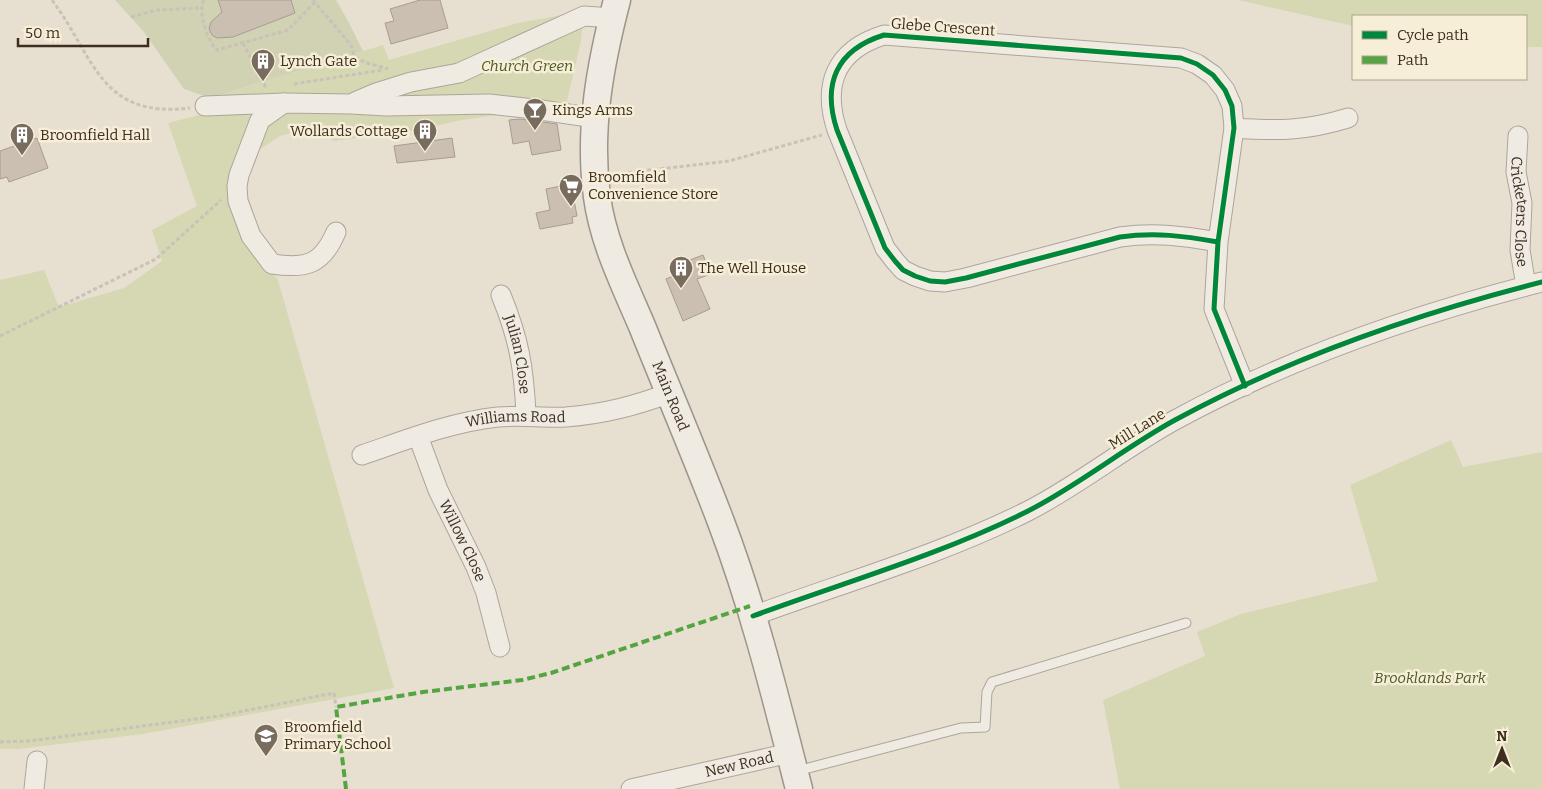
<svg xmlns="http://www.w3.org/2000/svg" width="1542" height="789" viewBox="0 0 1542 789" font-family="Bitter,serif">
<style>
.green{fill:#d6d7b3}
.cemetery{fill:#d1d1b3}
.building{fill:#cbbfb2;stroke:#a89c90}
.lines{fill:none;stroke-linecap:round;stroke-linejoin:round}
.service-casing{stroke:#ada599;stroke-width:11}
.minor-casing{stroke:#ada599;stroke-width:21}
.secondary-casing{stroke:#9c958a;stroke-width:29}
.path{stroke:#c8c2b9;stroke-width:3;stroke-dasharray:4 2.5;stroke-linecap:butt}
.service{stroke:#efebe3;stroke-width:9}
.minor{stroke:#efebe3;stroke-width:19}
.secondary{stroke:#efebe3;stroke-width:26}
.quiet{stroke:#54a441;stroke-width:4;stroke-dasharray:8 4;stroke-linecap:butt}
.cycleway-casing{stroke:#f7eed8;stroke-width:8}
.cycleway{stroke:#00873e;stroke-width:5}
.labels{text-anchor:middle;stroke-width:5;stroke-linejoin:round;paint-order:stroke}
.street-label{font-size:15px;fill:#3d2e20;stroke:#f7eed8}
.poi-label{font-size:15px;fill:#3d2e20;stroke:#f7eed8;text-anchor:start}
.park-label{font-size:15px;font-style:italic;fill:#4d5a26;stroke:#f7eed8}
</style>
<rect width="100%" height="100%" fill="#e7e0d1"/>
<g class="green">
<polygon points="1238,0 1542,0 1542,47 1526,47 1526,16 1353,16 1353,26"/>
<polygon points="584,11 581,41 566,105 462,120 417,130 334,141 311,128 280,136 236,165 228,181 249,245 278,280 394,688 143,734 18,749 0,749 0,280 44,270 59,307 124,288 162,261 152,230 197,206 168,123 215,111 210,98 383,45 389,60 518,23"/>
<polygon points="1451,440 1463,467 1542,452 1542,789 1120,789 1103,700 1205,656 1197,632 1241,614 1378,581 1350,485"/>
</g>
<polygon class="cemetery" points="115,0 336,0 348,21 363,51 210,98 184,89 144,32"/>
<g class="building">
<polygon points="218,0 291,0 295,13 233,37 217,38 212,35 209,29 211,22 222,12"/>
<polygon points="420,0 440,0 448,28 391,44 385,23 394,21 390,9"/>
<polygon points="520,119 557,124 561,150 532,155 529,141 513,144 509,120"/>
<polygon points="37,138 48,168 9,182 7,177 0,179 0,151"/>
<polygon points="452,138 455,157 397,163 394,146"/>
<polygon points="571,184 577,216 572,217 573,223 540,229 536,213 550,210 546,189"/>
<polygon points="703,255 711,274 697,279 710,309 683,321 666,279 685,271 682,263"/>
</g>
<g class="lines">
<defs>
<polyline id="service" points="797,771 961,728 985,727 987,692 992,682 1186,623"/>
<g id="minor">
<polyline points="355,102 376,93 411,82 459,73 584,16 612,18"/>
<path d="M284,103L260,120L239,175L237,186L238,201L251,236L272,264C306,269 322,265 336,232"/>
<polyline points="205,106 284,103 351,104 386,106 489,104 534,109 595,118"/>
<path d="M1234,128C1278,131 1306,131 1348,118"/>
<path id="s1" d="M1518,136L1516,172L1522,203L1520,250L1526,286"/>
<path d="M1218,242C1184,236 1155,232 1120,237L966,278L945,282L930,281L915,276L903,270L895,261L885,248L837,130C822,84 836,50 884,35L1181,58L1197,64L1213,75L1225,90L1232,106L1234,128L1218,242L1214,309L1245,386"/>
<path id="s2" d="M501,295C519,339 524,368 526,415"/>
<path id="s3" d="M418,436L438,490L476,567L486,593L500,647"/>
<path id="s4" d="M362,455C406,440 451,422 498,417C521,415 543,418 566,417C604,414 634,406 670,393"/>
<path d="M753,616C845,582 940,555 1028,511C1079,485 1124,448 1175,420C1289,358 1416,314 1542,282"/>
<polyline points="34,789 37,761"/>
<path id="s5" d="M631,789L790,753"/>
</g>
<g id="secondary">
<path id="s6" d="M617,0C600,65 588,130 597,197C603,242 624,284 642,326C668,391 696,456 721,522C754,609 776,699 799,789"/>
</g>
</defs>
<use href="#service" class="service-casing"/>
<use href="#minor" class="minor-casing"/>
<use href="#secondary" class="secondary-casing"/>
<g class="path">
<path d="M52,0C95,58 100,119 190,108"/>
<path d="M204,0C197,11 208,42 217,50L288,30L315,2"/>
<polyline points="313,0 351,45 354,56 364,62 388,69"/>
<polyline points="131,17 157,10 201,8"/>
<polyline points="243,43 266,88"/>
<polyline points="294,84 382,70"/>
<polyline points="615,174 729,161 822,135"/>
<polyline points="0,336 156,259 221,200"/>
<polyline points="0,742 29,741 219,716 334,693 336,707"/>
</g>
<use href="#service" class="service"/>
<use href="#minor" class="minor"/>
<use href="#secondary" class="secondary"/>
<polyline class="quiet" points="346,789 336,707 423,692 522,680 551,673 750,606"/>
<defs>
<g id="cycleway">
<path d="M1218,242C1184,236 1155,232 1120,237L966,278L945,282L930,281L915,276L903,270L895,261L885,248L837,130C822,84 836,50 884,35L1181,58L1197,64L1213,75L1225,90L1232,106L1234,128L1218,242L1214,309L1245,386"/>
<path d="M753,616C845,582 940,555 1028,511C1079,485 1124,448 1175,420C1289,358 1416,314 1542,282"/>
</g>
</defs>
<use href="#cycleway" class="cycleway-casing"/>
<use href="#cycleway" class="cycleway"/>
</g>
<defs>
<symbol id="building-pin" viewBox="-11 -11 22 30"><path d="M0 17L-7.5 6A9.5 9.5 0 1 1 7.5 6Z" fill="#786c5e" stroke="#f7eed8"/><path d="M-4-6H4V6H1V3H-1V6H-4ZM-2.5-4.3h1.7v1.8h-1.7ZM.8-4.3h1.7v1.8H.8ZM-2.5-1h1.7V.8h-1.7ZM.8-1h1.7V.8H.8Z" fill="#fff"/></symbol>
<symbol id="bar-pin" viewBox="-11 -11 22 30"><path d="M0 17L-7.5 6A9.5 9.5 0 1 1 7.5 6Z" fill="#786c5e" stroke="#f7eed8"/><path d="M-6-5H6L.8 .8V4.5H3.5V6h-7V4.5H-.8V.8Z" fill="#fff"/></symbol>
<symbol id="supermarket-pin" viewBox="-11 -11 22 30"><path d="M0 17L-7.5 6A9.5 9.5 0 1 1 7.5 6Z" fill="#786c5e" stroke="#f7eed8"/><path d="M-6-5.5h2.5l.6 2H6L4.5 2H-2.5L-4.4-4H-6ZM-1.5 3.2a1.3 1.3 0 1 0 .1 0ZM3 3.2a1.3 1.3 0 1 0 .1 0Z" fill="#fff"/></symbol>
<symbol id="school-pin" viewBox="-11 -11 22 30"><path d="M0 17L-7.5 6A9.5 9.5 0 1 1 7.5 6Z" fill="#786c5e" stroke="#f7eed8"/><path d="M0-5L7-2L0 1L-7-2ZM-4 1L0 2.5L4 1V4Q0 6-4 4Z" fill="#fff"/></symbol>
</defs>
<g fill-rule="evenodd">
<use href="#building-pin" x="249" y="47" width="28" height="38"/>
<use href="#bar-pin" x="521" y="96" width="28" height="38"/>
<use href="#building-pin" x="411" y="117" width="28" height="38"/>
<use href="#building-pin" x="8" y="121" width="28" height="38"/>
<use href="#supermarket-pin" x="557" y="172" width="28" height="38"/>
<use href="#building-pin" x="667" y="254" width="28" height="38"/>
<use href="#school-pin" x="252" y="722" width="28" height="38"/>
</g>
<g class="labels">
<g class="street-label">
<text transform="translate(943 27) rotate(4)" y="5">Glebe Crescent</text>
<text dy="5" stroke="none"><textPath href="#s1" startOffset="76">Cricketers Close</textPath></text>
<text dy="5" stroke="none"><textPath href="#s2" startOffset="62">Julian Close</textPath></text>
<text dy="5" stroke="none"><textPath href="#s6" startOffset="412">Main Road</textPath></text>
<text dy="5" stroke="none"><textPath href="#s4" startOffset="159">Williams Road</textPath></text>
<text transform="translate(1137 429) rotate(-32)" y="5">Mill Lane</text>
<text dy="5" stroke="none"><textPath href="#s3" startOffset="114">Willow Close</textPath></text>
<text dy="5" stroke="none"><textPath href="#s5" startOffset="111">New Road</textPath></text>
</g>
<g class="poi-label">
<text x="280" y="66">Lynch Gate</text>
<text x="552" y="115">Kings Arms</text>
<text x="408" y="136" text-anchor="end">Wollards Cottage</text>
<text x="40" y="140">Broomfield Hall</text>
<text x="588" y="182">Broomfield<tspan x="588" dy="17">Convenience Store</tspan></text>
<text x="698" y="273">The Well House</text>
<text x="284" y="732">Broomfield<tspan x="284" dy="17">Primary School</tspan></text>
</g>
<g class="park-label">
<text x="527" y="71">Church Green</text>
<text x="1430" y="683">Brooklands Park</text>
</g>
</g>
<rect x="1352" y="15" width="175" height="65" fill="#f7eed8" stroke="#ada18e"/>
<rect x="1362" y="31" width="25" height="8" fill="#00873e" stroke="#ada18e"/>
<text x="1397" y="40" font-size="15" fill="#3d2e20">Cycle path</text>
<rect x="1362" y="56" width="25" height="8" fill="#54a441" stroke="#ada18e"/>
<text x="1397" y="65" font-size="15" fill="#3d2e20">Path</text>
<g transform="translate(1502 749)" stroke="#f7eed8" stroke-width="4" paint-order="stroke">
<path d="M0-4L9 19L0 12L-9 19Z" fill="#3d2e20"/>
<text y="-8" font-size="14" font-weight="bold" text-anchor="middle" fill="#3d2e20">N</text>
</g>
<path d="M18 38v8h130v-8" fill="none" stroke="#3d2e20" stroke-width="2.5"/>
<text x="25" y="38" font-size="15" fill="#3d2e20" stroke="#f7eed8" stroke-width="4" paint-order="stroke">50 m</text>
</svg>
